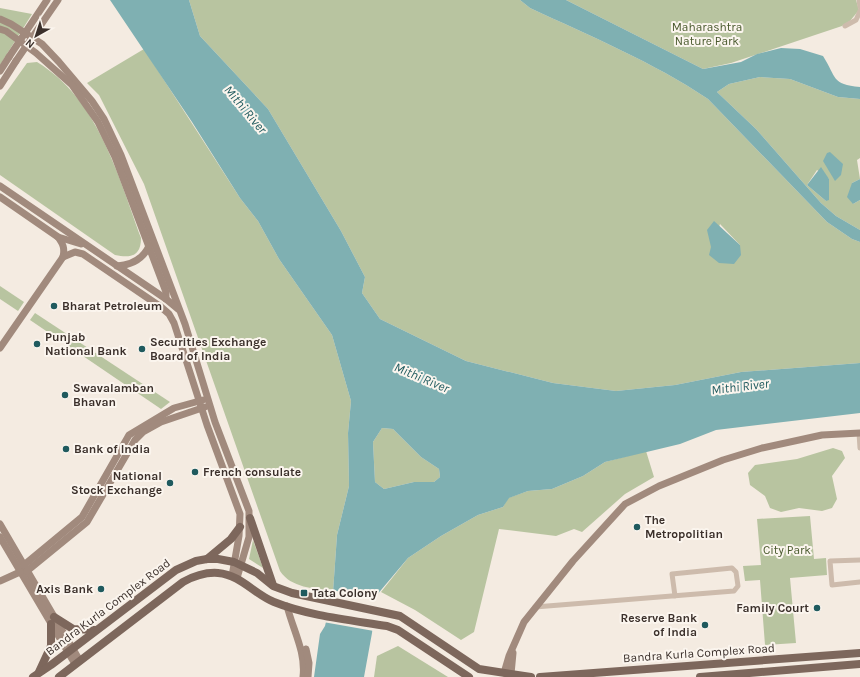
<svg xmlns="http://www.w3.org/2000/svg" width="860" height="677" viewBox="0 0 860 677" font-family="Karla,sans-serif">
<style>
.green{fill:#b8c4a0;fill-rule:evenodd}
.water{fill:#7fb0b2;fill-rule:evenodd}
.pier{fill:#f4ebe1}
.lines{fill:none;stroke-linecap:round;stroke-linejoin:round}
.street{stroke:#cdbbac;stroke-width:5}
.secondary{stroke:#a18a7d;stroke-width:7}
.primary{stroke:#7d675c;stroke-width:8}
.secondary-bridge{stroke:#a18a7d;stroke-width:7}
.poi-dot{fill:#1f5a5e;stroke:#fbf5ee;stroke-width:1.5}
.labels{text-anchor:middle;stroke-width:4;stroke-linejoin:round;paint-order:stroke}
.park-label{font-size:12px;fill:#4a5a2e;stroke:#fbf5ee}
.poi-label{font-size:12px;font-weight:bold;fill:#3b302b;stroke:#fbf5ee;text-anchor:start}
.street-label{font-size:12px;fill:#3b302b;stroke:#fbf5ee}
.water-label{font-size:13px;font-style:italic;fill:#1f5a5e;stroke:#fbf5ee}
</style>
<rect width="100%" height="100%" fill="#f4ebe1"/>
<g class="green">
<path d="M189,0H520L530,8C590,36 653,62 708,99L827,222L852,239L860,242V363L741,372L675,385L616,391L553,383L466,361L380,319L362,293L365,277L341,231L268,109L200,36ZM720,224L740,245L710,255Z"/>
<polygon points="566,0 856,0 859,10 850,21 842,26 731,63 703,69"/>
<polygon points="0,8 32,14 0,65"/>
<path d="M144,49L240,198L258,221L279,259L332,335L351,401L348,433L349,486L337,535L333,592C314,588 291,588 280,571L144,184L99,95L87,83Z"/>
<path d="M37,62C98,99 118,175 141,238C141,257 130,258 115,255L0,175V101L27,63Z"/>
<path d="M760,77L790,79L838,97L860,99V158L857,160L860,179L852,183L853,204L860,200V230L836,216L821,203L756,129L717,92L729,84ZM817,170L829,179L826,201L807,185Z"/>
<polygon points="0,286 24,302 18,311 0,299"/>
<polygon points="35,313 170,402 161,409 30,320"/>
<polygon points="382,428 393,429 421,457 439,469 440,477 434,482 414,482 384,489 375,482 373,442"/>
<polygon points="833,448 842,451 845,458 832,476 837,499 832,508 822,511 799,508 781,512 770,508 765,496 750,485 748,473 755,465 797,459"/>
<polygon points="646,451 654,477 625,494 582,532 574,529 556,536 499,529 474,632 461,640 415,610 381,592 408,558 441,536 478,515 503,507 508,498 528,491 552,489 583,476 605,462"/>
<polygon points="810,516 814,559 826,558 827,575 790,578 796,643 765,645 760,580 745,581 743,566 761,565 757,519"/>
<polygon points="253,540 263,568 249,559"/>
<polygon points="398,646 448,677 374,677 377,656"/>
</g>
<g class="water">
<path d="M110,0H189L200,36L268,109L341,231L365,277L362,293L380,319L466,361L553,383L616,391L675,385L741,372L860,363V413L716,430L680,444L605,462L583,476L552,489L528,491L509,498L503,507L478,515L441,536L408,558L376,596L372,633L364,677H314L320,634L325,626L333,592L337,535L349,486L348,433L351,401L332,335L279,259L258,221L240,198L192,122ZM382,428L393,429L421,457L439,469L440,477L434,482H414L384,489L375,482L373,442Z"/>
<path d="M520,0H566L703,69L741,62L757,54L781,48L800,49L823,56C837,78 831,84 860,87V99L838,97L790,79L760,77L729,84L717,92L756,129L821,203L836,216L860,230V242L852,239L827,222L708,99C653,62 590,36 530,8Z"/>
<polygon points="830,152 843,164 841,175 835,181 823,161 827,153"/>
<polygon points="821,167 829,179 829,200 826,201 807,185"/>
<polygon points="860,179 860,200 853,204 847,197 852,183"/>
<polygon points="714,221 740,245 741,255 734,264 719,263 709,255 711,247 707,230"/>
</g>
<polygon class="pier" points="331,590 377,598 374,631 323,622"/>
<g class="lines">
<g class="street">
<polyline points="859,0 860,7"/>
<polyline points="845,26 856,20 860,11"/>
<polyline points="859,433 860,448"/>
<polyline points="860,560 830,561 832,585 860,582"/>
<polyline points="535,607 734,591 738,586 736,572 732,568 672,574 675,596"/>
</g>
<g class="secondary">
<polyline points="0,19 11,24 42,44 59,62 92,101 104,119 121,155 185,324 215,422 249,511 249,537 237,578"/>
<polyline points="0,29 6,31 36,53 72,85 98,122 115,157 166,292 166,299"/>
<polyline points="0,71 9,57"/>
<polyline points="0,86 16,61"/>
<polyline points="0,186 166,299 178,309"/>
<path d="M0,197L58,237C63,244 65,248 63,257L0,348"/>
<polyline points="58,237 81,244"/>
<polyline points="63,257 75,252 83,254 161,307 169,314 174,323 207,425 240,514 239,536 232,576"/>
<path d="M117,266C131,265 143,259 149,246"/>
<polyline points="0,524 80,661"/>
<polyline points="0,537 75,664"/>
<polyline points="24,565 82,517 129,435 174,408 203,400"/>
<polyline points="27,571 87,522 135,440 143,432 161,422 205,407"/>
<polyline points="0,581 20,572"/>
<path d="M287,606C293,630 306,652 303,677"/>
<polyline points="306,649 309,663 308,677"/>
<polyline points="504,673 509,656 524,622 573,561 625,504 659,486 723,460 762,448 822,435 860,433"/>
<polyline points="511,674 513,653"/>
</g>
<g class="primary">
<polyline points="250,518 273,585"/>
<polyline points="207,559 231,539 240,527"/>
<polyline points="54,617 73,629 95,630"/>
<polyline points="39,672 51,646 51,624"/>
<polyline points="33,677 51,665 176,570 196,561 207,559 218,559 234,562 257,573 273,586 292,593 400,616 479,669 531,677"/>
<path d="M59,677L183,582C194,576 205,572 218,573C241,575 254,594 274,602C309,616 350,620 387,626L398,630L469,677"/>
<polyline points="540,677 860,653"/>
<polyline points="700,677 860,664"/>
</g>
<g class="secondary-bridge">
<polyline points="9,57 47,0"/>
<polyline points="16,61 58,0"/>
</g>
</g>
<g class="poi-dot">
<circle cx="54" cy="306" r="4"/>
<circle cx="37" cy="344" r="4"/>
<circle cx="142" cy="349" r="4"/>
<circle cx="65" cy="395" r="4"/>
<circle cx="66" cy="449" r="4"/>
<circle cx="195" cy="472" r="4"/>
<circle cx="170" cy="483" r="4"/>
<circle cx="637" cy="527" r="4"/>
<circle cx="101" cy="589" r="4"/>
<rect x="300" y="589" width="8" height="8" rx="2"/>
<circle cx="817" cy="608" r="4"/>
<circle cx="705" cy="625" r="4"/>
</g>
<g class="labels">
<g class="park-label">
<text x="707" y="31">Maharashtra<tspan x="707" dy="14">Nature Park</tspan></text>
<text x="787" y="554">City Park</text>
</g>
<g class="poi-label">
<text x="62" y="310">Bharat Petroleum</text>
<text x="45" y="341">Punjab<tspan x="45" dy="14">National Bank</tspan></text>
<text x="150" y="346">Securities Exchange<tspan x="150" dy="14">Board of India</tspan></text>
<text x="73" y="392">Swavalamban<tspan x="73" dy="14">Bhavan</tspan></text>
<text x="74" y="453">Bank of India</text>
<text x="203" y="476">French consulate</text>
<text x="162" y="480" text-anchor="end">National<tspan x="162" dy="14">Stock Exchange</tspan></text>
<text x="645" y="524">The<tspan x="645" dy="14">Metropolitian</tspan></text>
<text x="93" y="593" text-anchor="end">Axis Bank</text>
<text x="312" y="597">Tata Colony</text>
<text x="809" y="612" text-anchor="end">Family Court</text>
<text x="697" y="622" text-anchor="end">Reserve Bank<tspan x="697" dy="14">of India</tspan></text>
</g>
<g class="street-label">
<text transform="translate(108 607) rotate(-37)" y="4">Bandra Kurla Complex Road</text>
<text transform="translate(699 653) rotate(-4)" y="4">Bandra Kurla Complex Road</text>
</g>
<g class="water-label">
<text transform="translate(246 109) rotate(50)" y="5">Mithi River</text>
<text transform="translate(422 377) rotate(23)" y="5">Mithi River</text>
<text transform="translate(740 386) rotate(-7)" y="5">Mithi River</text>
</g>
</g>
<g transform="translate(36 36) rotate(219)" stroke="#fbf5ee" stroke-width="3" paint-order="stroke">
<path d="M0-3L7 15L0 10L-7 15Z" fill="#3b302b"/>
<text y="-6" font-size="11" font-weight="bold" text-anchor="middle" fill="#3b302b">N</text>
</g>
</svg>
